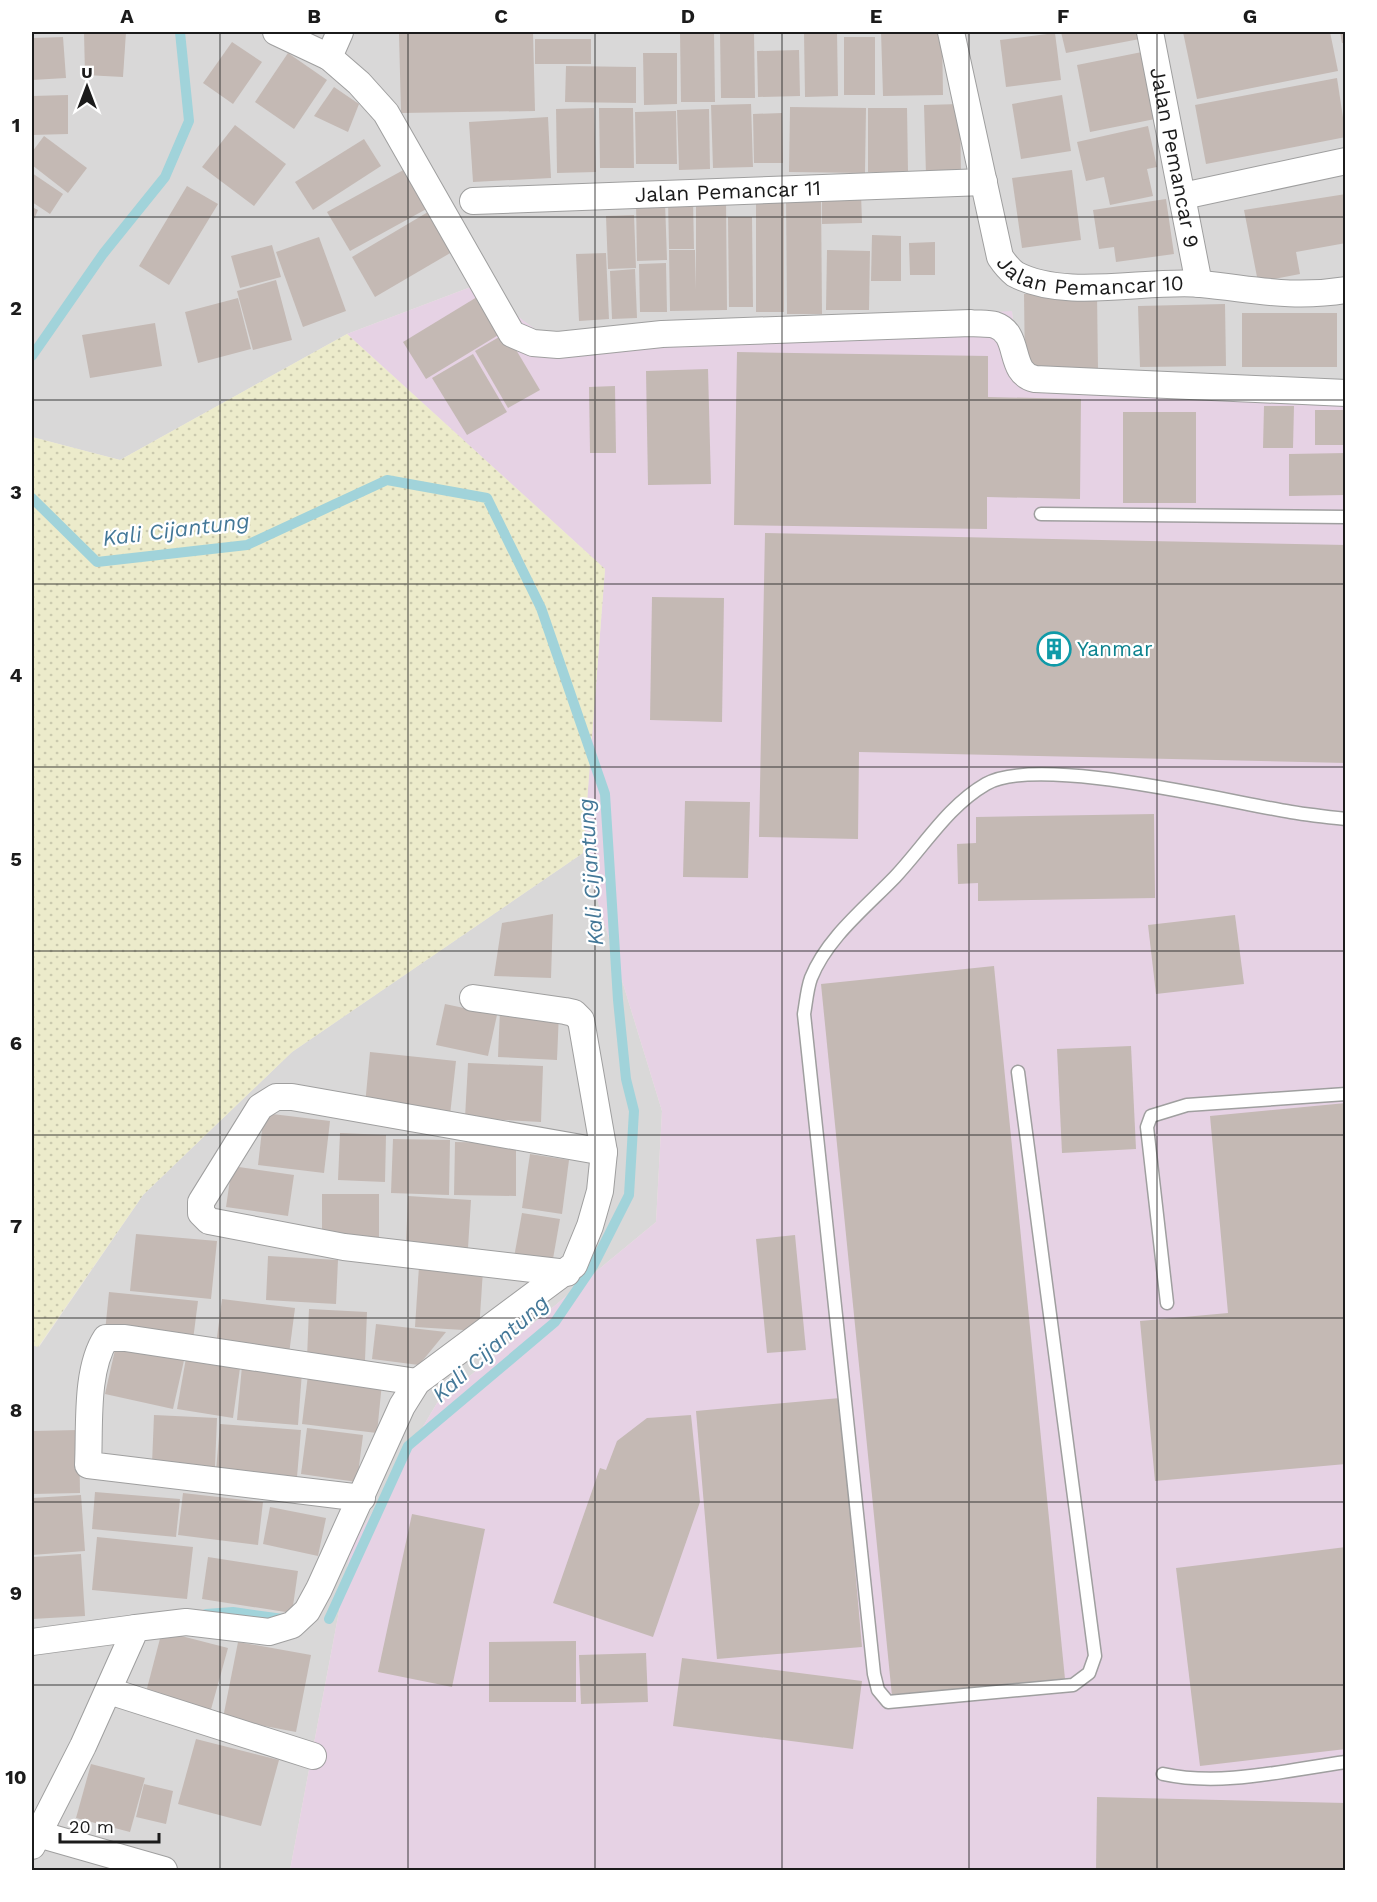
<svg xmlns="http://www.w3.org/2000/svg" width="1377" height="1902" viewBox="0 0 1377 1902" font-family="'Work Sans',sans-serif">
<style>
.residential{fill:#d9d8d8}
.industrial{fill:#e6d2e4}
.farmland{fill:url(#farmland-dots)}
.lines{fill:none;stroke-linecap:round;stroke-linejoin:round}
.stream{stroke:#a1d3da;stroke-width:10}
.building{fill:#c4b9b4}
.service-casing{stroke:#9f9f9f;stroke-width:15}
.minor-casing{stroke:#9f9f9f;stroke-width:28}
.service{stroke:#fff;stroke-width:12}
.minor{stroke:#fff;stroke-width:26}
.grid{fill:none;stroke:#1b1b1b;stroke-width:1.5;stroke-opacity:0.55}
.labels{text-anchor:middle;stroke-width:4.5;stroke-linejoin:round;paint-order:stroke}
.street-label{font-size:21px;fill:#1b1b1b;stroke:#fff}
.culture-label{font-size:21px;fill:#0d838f;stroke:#fff;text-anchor:start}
.water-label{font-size:22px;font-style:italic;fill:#447898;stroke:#fff}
.neatline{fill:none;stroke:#1b1b1b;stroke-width:2}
.grid-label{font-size:20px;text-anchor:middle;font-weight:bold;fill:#1b1b1b}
</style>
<defs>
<pattern id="farmland-dots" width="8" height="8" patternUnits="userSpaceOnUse" patternTransform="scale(1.5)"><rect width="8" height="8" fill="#ecebcb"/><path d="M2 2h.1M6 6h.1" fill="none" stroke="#cac9ae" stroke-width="1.8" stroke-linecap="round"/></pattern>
</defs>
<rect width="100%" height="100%" fill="#ece7e0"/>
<g class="residential">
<polygon points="32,32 1345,32 1345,396 1019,375 1012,312 547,339 476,285 347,334 120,460 32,437"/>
<polygon points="583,853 662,1111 656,1222 437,1403 351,1548 290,1870 32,1870 32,1345 39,1347 143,1195 292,1052"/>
</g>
<polygon class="industrial" points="476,285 547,338 1012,311 1019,376 1345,396 1345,1870 290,1870 351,1548 437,1403 656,1222 662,1111 583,853 605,569 347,334"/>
<polygon class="farmland" points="347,334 605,569 583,853 292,1052 143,1195 38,1347 32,1345 32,437 120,460"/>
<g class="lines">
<g class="stream">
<polyline points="32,356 103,254 165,177 189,121 180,32"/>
<polyline points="32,498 97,562 247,545 387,480 487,498 541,608 605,794 618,1000 626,1079 634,1111 629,1195 593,1266 555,1322 408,1446 329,1619"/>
<polyline points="206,1614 233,1612 283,1619"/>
</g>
</g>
<g class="building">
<polygon points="84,32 126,32 123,77 85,75"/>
<polygon points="533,32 535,111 401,113 399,34"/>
<polygon points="680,32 714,32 715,102 681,102"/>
<polygon points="720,32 754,32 755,98 721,98"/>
<polygon points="804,32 837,32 838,96 805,97"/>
<polygon points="881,32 942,32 943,95 883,96"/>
<polygon points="1061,32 1144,32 1145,38 1066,53"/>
<polygon points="1183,32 1330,32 1338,71 1197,99"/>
<polygon points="1340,32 1346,32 1346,43 1342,43"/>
<polygon points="1055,33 1061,80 1006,87 1000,40"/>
<polygon points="63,37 66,78 32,80 32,38"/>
<rect x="844" y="37" width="31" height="58"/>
<rect x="535" y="39" width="56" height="25"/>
<polygon points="232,42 262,62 233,104 203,83"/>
<polygon points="799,50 800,96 758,97 757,51"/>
<polygon points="1147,51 1160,118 1090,132 1077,65"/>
<polygon points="288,53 327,80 294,129 255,102"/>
<polygon points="643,53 677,53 677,104 644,105"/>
<polygon points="566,66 636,67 636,103 565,102"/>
<polygon points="1337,78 1346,137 1206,164 1195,105"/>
<polygon points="334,87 359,104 348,132 314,116"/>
<polygon points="68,95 68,134 32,135 32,96"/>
<polygon points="1062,95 1071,151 1021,159 1012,104"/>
<polygon points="751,104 753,167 713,168 711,105"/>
<polygon points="960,104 961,174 926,175 924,105"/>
<polygon points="790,107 866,108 865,173 789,172"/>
<polygon points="594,108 596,172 557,173 556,109"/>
<polygon points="599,108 633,108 634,168 600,168"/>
<polygon points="868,108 907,108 908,172 868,172"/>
<polygon points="709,109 710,169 679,170 677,110"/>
<polygon points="676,111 677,164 636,164 635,112"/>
<polygon points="782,113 783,163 754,163 753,114"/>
<polygon points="548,117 551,178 473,182 469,122"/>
<polygon points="235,125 286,164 254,206 202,167"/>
<polygon points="1148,126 1157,167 1147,169 1153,196 1110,205 1104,177 1086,181 1077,142"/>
<polygon points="44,136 87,168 68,193 32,165 32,152"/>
<polygon points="364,139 381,166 313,210 295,182"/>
<polygon points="407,168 430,207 350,251 327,212"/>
<polygon points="1072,170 1081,240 1022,248 1012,178"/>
<polygon points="32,173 63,194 50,214 32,202"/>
<polygon points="187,186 218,204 169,285 139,266"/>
<polygon points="821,193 822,314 787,314 786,194"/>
<polygon points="822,193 861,193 862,223 822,224"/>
<polygon points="1346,194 1346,243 1296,252 1300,274 1258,282 1244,210"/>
<rect x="756" y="195" width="28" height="117"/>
<polygon points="668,199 693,199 694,249 669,249"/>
<polygon points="696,199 726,199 727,310 670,311 669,250 695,250 696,290"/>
<polygon points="1166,199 1174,254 1116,262 1114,247 1099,249 1093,210"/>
<polygon points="636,201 665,201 667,260 637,261"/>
<polygon points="32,207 38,210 32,224"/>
<polygon points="428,212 452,252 375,297 352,257"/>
<polygon points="634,215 636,268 608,269 606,216"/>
<polygon points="728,217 752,217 753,307 729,307"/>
<polygon points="872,235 901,236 901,281 871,281"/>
<polygon points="319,237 346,311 303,327 276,252"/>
<polygon points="935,242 935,275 910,275 909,243"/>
<polygon points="272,245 281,277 240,288 231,256"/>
<polygon points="827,250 870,251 869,310 826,310"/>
<polygon points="606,253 609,319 579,321 576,254"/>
<polygon points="666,263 667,312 640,312 639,264"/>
<polygon points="635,269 637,318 612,319 610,271"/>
<polygon points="276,280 292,340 253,350 237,291"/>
<polygon points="1097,293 1098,370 1025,371 1024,294"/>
<polygon points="477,297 500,334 426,379 403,342"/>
<polygon points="238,298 251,349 198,363 185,312"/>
<polygon points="1225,304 1226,366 1140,367 1138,306"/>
<rect x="1242" y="313" width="95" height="54"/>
<polygon points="155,323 162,366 90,378 82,335"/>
<polygon points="506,333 540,390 508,408 475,351"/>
<polygon points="737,352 988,356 988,397 1081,399 1080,499 987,497 987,529 734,525"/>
<polygon points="473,354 507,412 467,435 432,378"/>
<polygon points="708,369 711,484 648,485 646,371"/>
<polygon points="615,386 616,453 590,453 589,387"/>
<polygon points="1264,406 1294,406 1293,448 1263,448"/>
<rect x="1315" y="410" width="31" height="35"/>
<rect x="1123" y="412" width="73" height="91"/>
<polygon points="1346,453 1346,495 1289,496 1289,454"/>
<polygon points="765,533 1346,545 1346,763 859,752 858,839 759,837"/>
<polygon points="652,597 724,598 722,722 650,720"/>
<polygon points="685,801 750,802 748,878 683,877"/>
<polygon points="1154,814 1155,898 978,901 978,883 958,884 957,844 976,843 976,817"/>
<polygon points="553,914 551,978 494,976 502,923"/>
<polygon points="1235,915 1244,984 1156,994 1148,925"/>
<polygon points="994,966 1065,1679 892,1696 821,984"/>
<polygon points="445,1004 497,1015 488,1056 436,1045"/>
<polygon points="500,1010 559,1012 557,1060 498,1057"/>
<polygon points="1131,1046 1136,1149 1062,1153 1057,1049"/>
<polygon points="370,1052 456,1061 450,1115 365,1105"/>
<polygon points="468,1063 543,1066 541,1122 465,1118"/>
<polygon points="1346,1103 1346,1464 1155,1481 1140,1321 1228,1313 1210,1116"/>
<polygon points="264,1113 330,1121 324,1173 258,1165"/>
<polygon points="340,1133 386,1135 385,1182 338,1180"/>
<polygon points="393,1139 450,1140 449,1195 391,1193"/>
<polygon points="455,1142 516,1143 516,1196 454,1195"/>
<polygon points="530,1154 569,1160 562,1214 522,1208"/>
<polygon points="232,1166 294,1175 288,1216 226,1207"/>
<rect x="322" y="1194" width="57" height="44"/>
<polygon points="408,1196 471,1200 468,1248 406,1245"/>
<polygon points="522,1213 560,1219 551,1270 513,1263"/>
<polygon points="136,1234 217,1241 211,1299 130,1291"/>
<polygon points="795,1235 806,1350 767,1353 756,1239"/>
<polygon points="268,1256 338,1260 336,1304 266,1300"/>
<polygon points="419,1266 483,1270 479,1331 415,1327"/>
<polygon points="109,1292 198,1301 193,1340 105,1332"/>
<polygon points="222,1299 295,1308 289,1354 216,1345"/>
<polygon points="309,1309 367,1312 365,1360 307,1358"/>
<polygon points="376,1324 446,1332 419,1365 372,1359"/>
<polygon points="117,1341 185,1356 173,1409 105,1394"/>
<polygon points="186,1358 240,1368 233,1418 177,1409"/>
<polygon points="242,1366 302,1372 298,1425 237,1420"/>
<polygon points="308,1375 382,1383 377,1433 302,1424"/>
<polygon points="840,1398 862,1647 717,1659 696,1411"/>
<polygon points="154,1415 217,1418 215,1467 152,1464"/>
<polygon points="691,1415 700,1502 653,1637 553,1603 600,1468 606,1470 617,1441 647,1418"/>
<polygon points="220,1424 301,1430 297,1477 216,1471"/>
<polygon points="307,1428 363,1435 357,1482 301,1474"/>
<polygon points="79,1430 80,1493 32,1494 32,1431"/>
<polygon points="95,1492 180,1499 176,1537 92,1529"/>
<polygon points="183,1493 263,1502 258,1545 178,1535"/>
<polygon points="81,1495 85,1551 32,1555 32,1498"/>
<polygon points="270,1507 326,1518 318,1556 263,1544"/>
<polygon points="412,1514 485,1529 452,1687 378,1672"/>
<polygon points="97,1537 193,1547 187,1599 92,1590"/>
<polygon points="1346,1547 1346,1749 1200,1766 1176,1568"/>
<polygon points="81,1554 85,1616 32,1619 32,1557"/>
<polygon points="208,1557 298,1571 292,1613 202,1599"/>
<polygon points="162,1631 228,1648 210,1713 145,1696"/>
<polygon points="576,1641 576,1702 489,1702 489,1642"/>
<polygon points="238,1642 311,1655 296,1732 223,1718"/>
<polygon points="646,1653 648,1702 581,1704 579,1655"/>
<polygon points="682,1658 862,1681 853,1749 673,1726"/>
<polygon points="196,1739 279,1760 261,1826 178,1804"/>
<polygon points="91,1764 145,1778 130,1832 76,1818"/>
<polygon points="144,1784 173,1791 166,1824 136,1817"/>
<polygon points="1097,1797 1346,1803 1346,1870 1096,1870"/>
</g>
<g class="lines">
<defs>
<g id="service">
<polyline points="1041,514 1346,517"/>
<path d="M1018,1072L1095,1656L1089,1673L1073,1685L888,1702L878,1690L874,1674L804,1014C806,1003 807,989 811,978C827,938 865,908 895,877C925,845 948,806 986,784C1038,754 1228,802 1291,812C1309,815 1327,817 1346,819"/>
<polyline points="1167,1303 1147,1127 1151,1116 1187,1105 1346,1094"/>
<path d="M1163,1774C1222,1787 1286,1770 1346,1762"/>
</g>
<g id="minor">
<path d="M276,32L329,57L359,83L386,113L512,334L533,343L558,345L662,334L971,323C978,324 988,323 995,325C1022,334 1007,373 1035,379L1346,393"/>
<path id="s1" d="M951,32L1000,257C1004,263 1010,270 1015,274C1065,301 1147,279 1201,284C1254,289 1290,299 1346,290"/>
<path id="s2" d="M1150,32L1199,284"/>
<polyline points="329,57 340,32"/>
<polyline points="1183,196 1346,161"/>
<path id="s3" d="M473,201L984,182"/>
<polyline points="567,1273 344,1247 209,1221 201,1213 201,1202 260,1107 276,1097 292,1097 604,1152"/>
<path d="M362,1498L88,1465C90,1427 85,1370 106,1338H125L417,1382"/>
<polyline points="32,1642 136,1628"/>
<polyline points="109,1691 313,1756"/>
<polyline points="38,1834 164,1870"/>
<polyline points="32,1846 83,1746 136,1628 186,1622 269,1632 292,1625 307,1611 319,1589 402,1406 417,1382 574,1265 590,1226 600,1191 604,1152 581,1020 574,1013 565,1011 473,998"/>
</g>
</defs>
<use href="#service" class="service-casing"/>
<use href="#minor" class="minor-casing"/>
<use href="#service" class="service"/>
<use href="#minor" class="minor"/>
</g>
<path class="grid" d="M220,32V1870M408,32V1870M595,32V1870M782,32V1870M969,32V1870M1157,32V1870M32,217H1346M32,400H1346M32,584H1346M32,767H1346M32,951H1346M32,1135H1346M32,1318H1346M32,1502H1346M32,1685H1346"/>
<defs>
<symbol id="building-ring" viewBox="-11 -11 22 22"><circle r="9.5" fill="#fff" stroke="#0f9aa8" stroke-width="1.5"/><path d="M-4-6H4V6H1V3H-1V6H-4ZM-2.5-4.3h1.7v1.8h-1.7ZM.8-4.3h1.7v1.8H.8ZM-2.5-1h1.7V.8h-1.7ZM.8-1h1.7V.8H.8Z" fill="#0f9aa8"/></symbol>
</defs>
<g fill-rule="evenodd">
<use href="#building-ring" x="1035" y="630" width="38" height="38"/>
</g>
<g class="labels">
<g class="street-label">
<text dy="7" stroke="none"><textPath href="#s2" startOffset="128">Jalan Pemancar 9</textPath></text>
<text dy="7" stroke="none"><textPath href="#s3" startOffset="255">Jalan Pemancar 11</textPath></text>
<text dy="7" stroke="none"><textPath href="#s1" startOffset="328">Jalan Pemancar 10</textPath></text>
</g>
<g class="culture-label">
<text x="1077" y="656">Yanmar</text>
</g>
<g class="water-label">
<text transform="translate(176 529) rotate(-7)" y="8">Kali Cijantung</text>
<text transform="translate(590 872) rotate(-94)" y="8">Kali Cijantung</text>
<text transform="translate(490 1348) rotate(-42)" y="8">Kali Cijantung</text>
</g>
</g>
<rect width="1377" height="1902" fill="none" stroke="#ffffff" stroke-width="66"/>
<g transform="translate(87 87)" stroke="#ffffff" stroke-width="4.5" paint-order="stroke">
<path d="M0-4.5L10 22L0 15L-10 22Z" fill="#1b1b1b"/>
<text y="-9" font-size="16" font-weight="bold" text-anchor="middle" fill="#1b1b1b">U</text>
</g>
<path d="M60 1833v9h99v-9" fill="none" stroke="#1b1b1b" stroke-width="3"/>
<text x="69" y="1833" font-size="18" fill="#1b1b1b" stroke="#ffffff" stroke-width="4.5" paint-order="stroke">20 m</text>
<rect x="33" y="33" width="1311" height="1836" class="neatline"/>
<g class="grid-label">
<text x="127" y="23">A</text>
<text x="314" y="23">B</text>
<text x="501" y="23">C</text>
<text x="688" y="23">D</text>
<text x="876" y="23">E</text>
<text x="1063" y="23">F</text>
<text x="1250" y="23">G</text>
<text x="16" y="132">1</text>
<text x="16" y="315">2</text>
<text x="16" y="499">3</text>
<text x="16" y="682">4</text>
<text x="16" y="866">5</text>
<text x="16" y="1050">6</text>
<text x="16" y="1233">7</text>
<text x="16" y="1417">8</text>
<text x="16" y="1600">9</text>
<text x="16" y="1784">10</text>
</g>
</svg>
